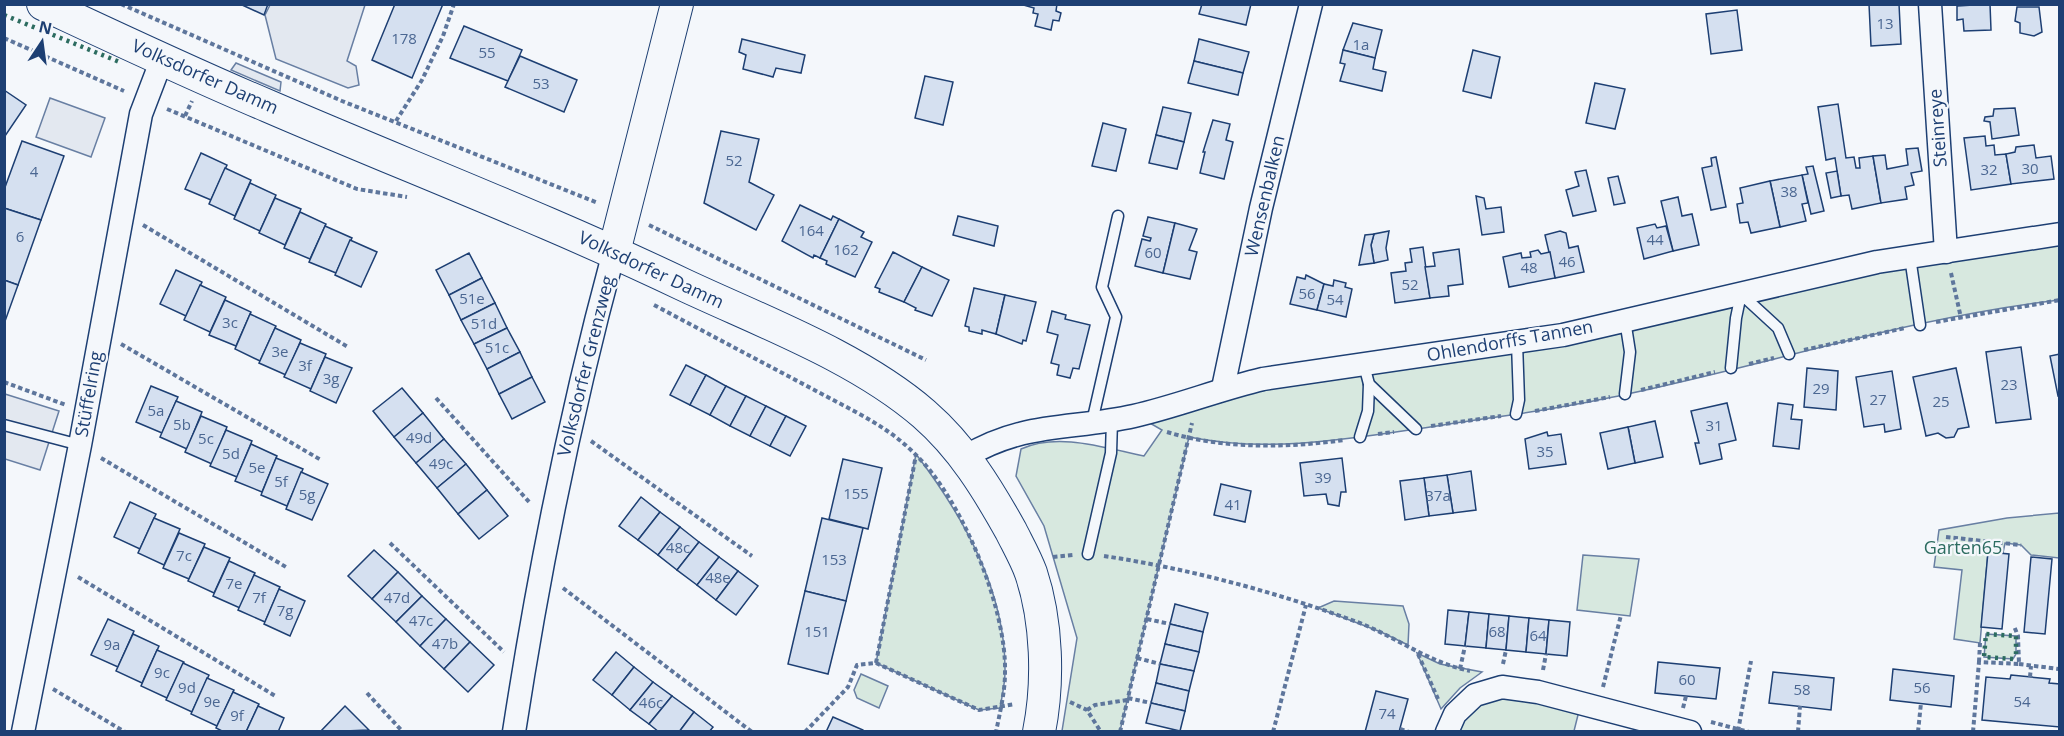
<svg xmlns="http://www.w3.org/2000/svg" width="2064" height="736" viewBox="0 0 2064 736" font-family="'Open Sans',sans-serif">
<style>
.green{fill:#d7e8df;stroke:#687fa3;stroke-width:1.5}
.parking{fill:#e3e8f0;stroke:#687fa3;stroke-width:1.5}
.building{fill:#d5e0f0;stroke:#1d3f73;stroke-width:1.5}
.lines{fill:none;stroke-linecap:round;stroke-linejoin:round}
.lane-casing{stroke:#1d3f73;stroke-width:13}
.street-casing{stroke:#1d3f73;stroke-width:25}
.secondary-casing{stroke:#1d3f73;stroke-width:34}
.path{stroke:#5e769c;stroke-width:4;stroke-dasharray:4.5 3;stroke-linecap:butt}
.lane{stroke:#f4f7fb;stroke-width:10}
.street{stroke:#f4f7fb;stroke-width:22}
.secondary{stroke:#f4f7fb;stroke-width:32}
.hedge{stroke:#2c6c60;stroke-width:4.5;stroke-dasharray:3 4.5;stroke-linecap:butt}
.labels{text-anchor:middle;stroke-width:4.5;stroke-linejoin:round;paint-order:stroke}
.number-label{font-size:15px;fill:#4b6792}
.street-label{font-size:18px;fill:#1d3f73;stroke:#f4f7fb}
.park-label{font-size:18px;fill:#2c6c60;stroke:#f4f7fb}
</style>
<rect width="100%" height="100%" fill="#f4f7fb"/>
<g class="green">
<path d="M2059,234V300C1904,318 1755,369 1603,399C1548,411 1492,417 1437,426C1354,438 1272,454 1189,437L1120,731H1062L1077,638L1044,526L1016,476L1021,449C1058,432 1105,448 1144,456L1162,430L1136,415Z"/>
<path d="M916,454C963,516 1006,591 1005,672C1005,684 1002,696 1000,708L979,710L876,663Z"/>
<polygon points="2059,513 2059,558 2031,555 2021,545 2005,543 2003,553 1988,552 1980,643 1954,639 1962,570 1934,567 1939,530 2007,518"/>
<polygon points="1583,555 1639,559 1630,616 1577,610"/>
<polygon points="1334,601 1403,606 1409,624 1408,645 1381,632 1318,608"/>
<polygon points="1986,634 2016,636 2016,654 2013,659 1984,657"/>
<polygon points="1417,653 1440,664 1482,672 1460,688 1441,709"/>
<polygon points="861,674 888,686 879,708 857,698 854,690"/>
<polygon points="1475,695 1581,703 1574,731 1447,732"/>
</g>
<g class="parking">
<polygon points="270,5 365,5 347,61 356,66 359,85 348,88 276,59 265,15"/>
<polygon points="236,63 281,82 280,91 231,70"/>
<polygon points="50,98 105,118 91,157 36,137"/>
<polygon points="5,394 59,411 40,470 5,459"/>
</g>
<g class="building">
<polygon points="240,4 268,4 264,15"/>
<polygon points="395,4 443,4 412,78 372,60"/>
<polygon points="1020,4 1057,4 1056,11 1061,13 1059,21 1053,20 1051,30 1035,26 1038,14 1033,13 1034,8"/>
<polygon points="1202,4 1251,4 1246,25 1199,14"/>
<polygon points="1869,4 1899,4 1901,44 1871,46"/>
<polygon points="1990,4 1991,30 1964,31 1963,19 1957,20 1957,6"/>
<polygon points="2017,7 2039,7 2042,32 2034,36 2020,33 2020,23 2015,21"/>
<polygon points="1737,10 1742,50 1711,54 1706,14"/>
<polygon points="1353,23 1382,30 1375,58 1343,50"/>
<polygon points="464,26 522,50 508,81 450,58"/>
<polygon points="742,39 805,55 801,73 776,68 773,77 743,69 746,55 739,52"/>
<polygon points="1199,39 1249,52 1243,73 1194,61"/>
<polygon points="1343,50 1375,58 1373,69 1386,72 1382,91 1340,81 1345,64 1340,63"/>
<polygon points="1473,50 1500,57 1491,98 1463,91"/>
<polygon points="520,56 577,80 564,112 505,87"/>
<polygon points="1194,61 1243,73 1238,95 1188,83"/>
<polygon points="925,76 953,82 943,125 915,118"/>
<polygon points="1595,83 1625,89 1615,129 1586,123"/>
<polygon points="4,90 26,105 5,136 4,136"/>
<polygon points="1838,104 1846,158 1854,157 1856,168 1860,168 1859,158 1873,156 1881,203 1852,209 1849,195 1841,196 1835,158 1826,160 1818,107"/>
<polygon points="1163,107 1191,113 1184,142 1156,135"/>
<polygon points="2015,108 2019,135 1992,139 1990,122 1984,121 1985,117 1993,116 1994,109"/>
<polygon points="1213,120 1230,124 1226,140 1233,142 1224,179 1200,173 1205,152 1203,152"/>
<polygon points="1103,123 1126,129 1116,171 1092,166"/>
<polygon points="721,131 759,139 749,182 774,195 756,230 704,203"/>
<polygon points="1156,135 1184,142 1177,169 1149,163"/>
<polygon points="1985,136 1986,146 1994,145 1995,155 2006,154 2011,184 1971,190 1964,138"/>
<polygon points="22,141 64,156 41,220 4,208 4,190"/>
<polygon points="2034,145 2036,158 2051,156 2054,179 2011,184 2006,154 2015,152 2016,147"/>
<polygon points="1918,148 1922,171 1911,173 1914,185 1905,187 1907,199 1881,203 1873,156 1885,155 1887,169 1908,165 1906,149"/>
<polygon points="201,153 227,165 211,200 185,189"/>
<polygon points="1716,157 1726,207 1711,210 1702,168 1712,166 1711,158"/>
<polygon points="1813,166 1824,211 1811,214 1802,175 1808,174 1806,167"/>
<polygon points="225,168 251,180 235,216 209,204"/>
<polygon points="1586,170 1596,211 1573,216 1566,190 1579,186 1575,172"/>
<polygon points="1837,171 1841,196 1831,198 1826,173"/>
<polygon points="1802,175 1808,203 1802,204 1806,221 1780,227 1770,181"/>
<polygon points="1618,176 1625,203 1614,205 1608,178"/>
<polygon points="1770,181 1780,227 1751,233 1748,222 1740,223 1737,204 1743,203 1740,188"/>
<polygon points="250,183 276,195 260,231 234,219"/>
<polygon points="1476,196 1484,198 1486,209 1501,207 1504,232 1482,235"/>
<polygon points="1678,197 1682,216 1692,214 1699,245 1673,251 1661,201"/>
<polygon points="275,198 301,209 285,245 259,233"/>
<polygon points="800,205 831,220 833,216 839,219 820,258 814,255 813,258 782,241"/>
<polygon points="4,208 41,220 18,285 4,280"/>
<polygon points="300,212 326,224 310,259 284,248"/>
<polygon points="958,216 998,226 994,246 953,235"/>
<polygon points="1148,217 1175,223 1163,273 1135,266 1142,239 1150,241 1151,238 1143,236"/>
<polygon points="839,219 864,232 861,237 872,242 855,277 826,264 827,261 820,258"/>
<polygon points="1175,223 1197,229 1189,250 1197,252 1190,279 1163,273"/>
<polygon points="1655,224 1657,228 1666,226 1673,251 1644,259 1637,228"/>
<polygon points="325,226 352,238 336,273 309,262"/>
<polygon points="1389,231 1386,248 1388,260 1374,263 1371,245 1374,234"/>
<polygon points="1560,231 1566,233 1569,248 1578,246 1584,272 1555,278 1545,235"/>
<polygon points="1374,234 1371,245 1374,263 1359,265 1365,235"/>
<polygon points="350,240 377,252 361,287 335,275"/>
<polygon points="1423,247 1430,298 1395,303 1391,273 1406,271 1405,263 1412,262 1410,249"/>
<polygon points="1459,249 1463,284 1448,286 1449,296 1430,298 1425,267 1435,266 1433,253"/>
<polygon points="1538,250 1541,254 1550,252 1555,278 1509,287 1503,257 1521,253 1522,258 1531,257 1530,252"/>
<polygon points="893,252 922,267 904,302 879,292 880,289 875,287"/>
<polygon points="469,253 482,278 449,295 436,270"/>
<polygon points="922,267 949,280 932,316 915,310 916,308 904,302"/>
<polygon points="176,270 202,282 186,316 160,304"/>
<polygon points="1306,275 1324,284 1317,310 1290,304 1297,277 1305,279"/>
<polygon points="482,278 495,303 461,320 449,295"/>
<polygon points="4,280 18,285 4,324"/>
<polygon points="1334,280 1346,283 1345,287 1352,289 1346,317 1317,310 1324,284 1333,286"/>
<polygon points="200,285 226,297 210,332 184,320"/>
<polygon points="974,288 1005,295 996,334 982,330 982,334 969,331 969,327 965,326"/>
<polygon points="1005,295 1036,302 1026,341 1023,340 1022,344 996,334"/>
<polygon points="225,300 251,312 236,346 209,335"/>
<polygon points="495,303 507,328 474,344 461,320"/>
<polygon points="1052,311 1066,315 1065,319 1090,325 1079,369 1073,368 1070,378 1057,375 1059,365 1051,363 1058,335 1047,332"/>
<polygon points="250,314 276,326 260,361 235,349"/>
<polygon points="275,328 301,340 286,375 259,363"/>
<polygon points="507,328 520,352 487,369 474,344"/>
<polygon points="300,343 326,354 311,389 284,377"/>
<polygon points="2021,347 2031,419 1996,423 1986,352"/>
<polygon points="520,352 532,377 499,394 487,369"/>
<polygon points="2060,354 2060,395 2058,396 2050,356"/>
<polygon points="325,357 352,368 336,403 310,391"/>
<polygon points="686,365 706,375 690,405 670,395"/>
<polygon points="1807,368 1838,371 1836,410 1804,407"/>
<polygon points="1956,368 1969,427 1958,429 1954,437 1946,438 1938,433 1926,436 1913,377"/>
<polygon points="1892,371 1901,429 1885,432 1884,424 1864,427 1856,377"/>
<polygon points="706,375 726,386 710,415 690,405"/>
<polygon points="532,377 545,402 512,419 499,394"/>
<polygon points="151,386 178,397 162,433 136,422"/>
<polygon points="726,386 746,396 730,426 710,415"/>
<polygon points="402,388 423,413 394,437 373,411"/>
<polygon points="746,396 766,406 750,436 730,426"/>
<polygon points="176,401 202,412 187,449 160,437"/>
<polygon points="1727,403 1736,440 1719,444 1722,459 1700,464 1695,443 1699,443 1691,411"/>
<polygon points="1778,403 1793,405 1791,419 1802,420 1799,449 1773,446"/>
<polygon points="766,406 786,416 770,446 750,436"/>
<polygon points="423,413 444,439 416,463 394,437"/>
<polygon points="201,416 227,427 212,464 185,452"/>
<polygon points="786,416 806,426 790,456 770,446"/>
<polygon points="1655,421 1663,457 1635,463 1628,427"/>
<polygon points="1628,427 1635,463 1608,469 1600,433"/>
<polygon points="226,430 252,441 237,477 210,466"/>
<polygon points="1547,432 1548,436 1561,434 1566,464 1529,469 1525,439"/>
<polygon points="444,439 466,464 437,488 416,463"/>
<polygon points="251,444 277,456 262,492 235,481"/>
<polygon points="276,458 303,469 287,506 261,495"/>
<polygon points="1342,458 1346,492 1341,492 1339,506 1328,504 1326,494 1304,496 1300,463"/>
<polygon points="843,459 882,468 868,529 829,519"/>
<polygon points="466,464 487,490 458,514 437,488"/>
<polygon points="1471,471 1476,510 1453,513 1447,475"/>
<polygon points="301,472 328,484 312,520 286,509"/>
<polygon points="1447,475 1453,513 1429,516 1424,478"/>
<polygon points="1424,478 1429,516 1405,520 1400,481"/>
<polygon points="1221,484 1251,491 1245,522 1214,515"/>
<polygon points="487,490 508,516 479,539 458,514"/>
<polygon points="641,497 660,512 638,540 619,526"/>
<polygon points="130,502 156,514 140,549 114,537"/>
<polygon points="660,512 680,527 658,555 638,540"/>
<polygon points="154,518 180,529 164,565 138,553"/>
<polygon points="822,518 863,528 846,601 805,591"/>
<polygon points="680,527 699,542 677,570 658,555"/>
<polygon points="179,533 205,544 189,579 163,568"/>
<polygon points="699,542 719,557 697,585 677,570"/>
<polygon points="204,547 230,558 214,593 188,581"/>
<polygon points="374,550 398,572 372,599 348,576"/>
<polygon points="1988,552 2009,554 2002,629 1981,627"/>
<polygon points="719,557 738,571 716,600 697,585"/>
<polygon points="2031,557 2052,559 2045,634 2024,632"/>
<polygon points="229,561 255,573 240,608 213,596"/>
<polygon points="738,571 758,586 736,615 716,600"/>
<polygon points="398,572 422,596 396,622 372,599"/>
<polygon points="254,575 280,587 265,622 238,610"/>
<polygon points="279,589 305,601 290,636 264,624"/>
<polygon points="805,591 846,601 828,674 788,664"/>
<polygon points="422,596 446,619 420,646 396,622"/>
<polygon points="1175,604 1208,613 1203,632 1170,624"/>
<polygon points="1448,610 1469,612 1465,646 1445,644"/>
<polygon points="1469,612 1489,614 1486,648 1465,646"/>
<polygon points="1489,614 1509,616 1506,650 1486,648"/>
<polygon points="1509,616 1529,618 1526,652 1506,650"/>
<polygon points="1529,618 1549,620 1546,654 1526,652"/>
<polygon points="108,619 134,631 118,667 91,655"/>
<polygon points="446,619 470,642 444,669 420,646"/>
<polygon points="1549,620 1570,622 1567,656 1546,654"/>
<polygon points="1170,624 1203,632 1199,652 1165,644"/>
<polygon points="133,634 159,646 142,683 116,671"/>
<polygon points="470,642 494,665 468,692 444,669"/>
<polygon points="1165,644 1199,652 1194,671 1160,664"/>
<polygon points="157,650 184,662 167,698 141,686"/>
<polygon points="616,652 634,667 612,695 593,680"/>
<polygon points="1658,662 1720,668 1716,699 1655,693"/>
<polygon points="183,663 209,675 192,712 166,700"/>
<polygon points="1160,664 1194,671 1189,691 1156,683"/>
<polygon points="634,667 653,682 630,710 612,695"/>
<polygon points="1893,669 1954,676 1951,707 1890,700"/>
<polygon points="1773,672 1834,678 1831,710 1769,703"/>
<polygon points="2011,675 2050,679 2049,683 2060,684 2060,727 1982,720 1986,677 2010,679"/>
<polygon points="207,678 234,690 217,726 191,714"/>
<polygon points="653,682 672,696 649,724 630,710"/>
<polygon points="1156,683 1189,691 1185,711 1151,703"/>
<polygon points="1376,691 1408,699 1399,732 1365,732"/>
<polygon points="233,692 259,704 246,732 224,732 216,728"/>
<polygon points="672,696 694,712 679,732 659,732 649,724"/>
<polygon points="1151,703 1185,711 1180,731 1146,723"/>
<polygon points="258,706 284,718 278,732 246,732"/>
<polygon points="345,706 369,730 320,732"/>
<polygon points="694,712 713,727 709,732 679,732"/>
<polygon points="833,717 863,730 863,732 826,732"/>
</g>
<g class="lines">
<defs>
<g id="lane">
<polyline points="1910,257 1920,325"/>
<polyline points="1364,365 1369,384 1416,429"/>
<polyline points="1731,368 1736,318 1741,294 1778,328 1789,354"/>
<polyline points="1625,394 1630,352 1625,320"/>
<polyline points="1516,414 1519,400 1517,343"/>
<polyline points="1092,422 1116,317 1102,287 1118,216"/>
<polyline points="4,425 80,445"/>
<polyline points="1360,437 1368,411 1369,384"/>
<polyline points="1088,554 1111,453 1112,420"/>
</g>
<g id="street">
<polyline points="1930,4 1946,252"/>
<polyline points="1223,388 1261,208 1311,4"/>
<path d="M965,457C1025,421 1072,430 1134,416C1178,406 1220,389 1263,379L1563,335L1877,262L2060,234"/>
<polyline points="23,732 80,445 141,114 162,59"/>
<path d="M514,732C539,570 571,410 614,252"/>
<polyline points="1447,732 1455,714 1475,695 1502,687 1538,692 1690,732"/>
</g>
<g id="secondary">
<path d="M43,4C118,39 192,74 268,106C407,166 548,220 684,285C763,322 858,357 924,414C962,447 987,488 1011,531C1018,545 1026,559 1031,573C1047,621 1049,682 1039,732"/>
<polyline points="614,252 677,4"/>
</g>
</defs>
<use href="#lane" class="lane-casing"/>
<use href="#street" class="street-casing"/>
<use href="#secondary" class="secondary-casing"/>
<g class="path">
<polyline points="121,4 342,101 598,203"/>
<polyline points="4,38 124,91"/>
<polyline points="167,109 357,189 407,197"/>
<polyline points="185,116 192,101"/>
<polyline points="396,121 422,80 443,36 454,4"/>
<polyline points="143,225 348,347"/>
<polyline points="649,225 926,360"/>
<polyline points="1951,273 1961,318"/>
<path d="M654,305L854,411C876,423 896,435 914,453C961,497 1007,608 1005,673C1005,692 1000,712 996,732"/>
<polyline points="1936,322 2060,300"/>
<polyline points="121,344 321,460"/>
<polyline points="1804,350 1905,328"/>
<polyline points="1749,364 1774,358"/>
<polyline points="4,382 66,405"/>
<polyline points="1641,390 1715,372"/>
<polyline points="436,398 530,503"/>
<polyline points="1535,411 1610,397"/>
<polyline points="1431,426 1501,416"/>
<path d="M1167,432C1222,449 1287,448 1344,440"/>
<polyline points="1378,434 1394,432"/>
<polyline points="591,441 752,556"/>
<polyline points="101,458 286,567"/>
<polyline points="1946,537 2021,545"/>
<polyline points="390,543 504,652"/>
<path d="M1104,556C1190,569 1276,592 1357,622C1397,637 1427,662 1470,671"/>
<polyline points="1053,557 1073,555"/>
<polyline points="78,577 277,697"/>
<polyline points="563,588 752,732"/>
<polyline points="1147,619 1170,624"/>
<polyline points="1418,654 1438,699"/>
<polyline points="1137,658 1160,664"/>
<polyline points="1979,662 1980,643"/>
<polyline points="876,663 916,455"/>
<polyline points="1503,664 1506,650"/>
<polyline points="2019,664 2059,669"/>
<polyline points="1460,669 1465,646"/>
<polyline points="1543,670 1546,654"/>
<polyline points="2030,677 2031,666"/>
<polyline points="1603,687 1621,615"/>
<polyline points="53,689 125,732"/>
<polyline points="367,693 403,732"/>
<polyline points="1128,698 1151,703"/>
<polyline points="1070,702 1087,710 1101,732"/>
<polyline points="1683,708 1686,696"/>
<polyline points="1087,710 1095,705 1127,700"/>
<polyline points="1711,722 1749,732"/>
<polyline points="1400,729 1409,732"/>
<polyline points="1738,731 1751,661"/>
<polyline points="805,732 848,687 857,665 876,663 979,710 1015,704"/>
<polyline points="1120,732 1192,423"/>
<polyline points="1273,732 1306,605"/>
<polyline points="1798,732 1800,706"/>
<polyline points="1918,732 1921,703"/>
<polyline points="1973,732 1979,662 2019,664 2018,636 2014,626"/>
</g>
<use href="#lane" class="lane"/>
<use href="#street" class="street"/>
<use href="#secondary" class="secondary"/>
<g class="hedge">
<polyline points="4,15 122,63"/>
<polyline points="2013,659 1984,657 1986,634 2016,636 2016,654"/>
</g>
</g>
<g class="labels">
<g class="number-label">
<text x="1885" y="29">13</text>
<text x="404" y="44">178</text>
<text x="1361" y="50">1a</text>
<text x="487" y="58">55</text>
<text x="541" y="89">53</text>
<text x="734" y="166">52</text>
<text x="2030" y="174">30</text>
<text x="1989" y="175">32</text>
<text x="34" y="177">4</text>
<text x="1789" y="197">38</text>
<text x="811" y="236">164</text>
<text x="20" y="242">6</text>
<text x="1655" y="245">44</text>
<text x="846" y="255">162</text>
<text x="1153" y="258">60</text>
<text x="1567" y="267">46</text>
<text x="1529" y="273">48</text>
<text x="1410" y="290">52</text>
<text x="1307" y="299">56</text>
<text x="472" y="304">51e</text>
<text x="1335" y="305">54</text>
<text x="230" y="328">3c</text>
<text x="484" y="329">51d</text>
<text x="497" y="353">51c</text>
<text x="280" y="357">3e</text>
<text x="305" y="371">3f</text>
<text x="331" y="384">3g</text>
<text x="2009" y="390">23</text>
<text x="1821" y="394">29</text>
<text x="1878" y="405">27</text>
<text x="1941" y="407">25</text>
<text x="156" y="416">5a</text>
<text x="182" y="430">5b</text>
<text x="1714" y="431">31</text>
<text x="419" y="443">49d</text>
<text x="206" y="444">5c</text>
<text x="1545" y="457">35</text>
<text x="231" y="459">5d</text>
<text x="441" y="469">49c</text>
<text x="257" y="473">5e</text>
<text x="1323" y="483">39</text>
<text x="281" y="487">5f</text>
<text x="856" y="499">155</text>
<text x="307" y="500">5g</text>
<text x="1438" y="501">37a</text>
<text x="1233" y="510">41</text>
<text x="678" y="553">48c</text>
<text x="184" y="561">7c</text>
<text x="834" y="565">153</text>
<text x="718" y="583">48e</text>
<text x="234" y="589">7e</text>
<text x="259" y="603">7f</text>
<text x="397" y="603">47d</text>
<text x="285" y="616">7g</text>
<text x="421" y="626">47c</text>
<text x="817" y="637">151</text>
<text x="1497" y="637">68</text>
<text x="1538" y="641">64</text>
<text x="445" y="649">47b</text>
<text x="112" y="650">9a</text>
<text x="162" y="678">9c</text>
<text x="1687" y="685">60</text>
<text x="187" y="693">9d</text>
<text x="1922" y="693">56</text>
<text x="1802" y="695">58</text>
<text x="212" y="707">9e</text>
<text x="2022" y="707">54</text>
<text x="651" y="708">46c</text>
<text x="1387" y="719">74</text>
<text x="237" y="721">9f</text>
</g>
<g class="street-label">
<text transform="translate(205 77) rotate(24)" y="6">Volksdorfer Damm</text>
<text transform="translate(1938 128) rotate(-94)" y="6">Steinreye</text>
<text transform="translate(1265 196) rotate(-77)" y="6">Wensenbalken</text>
<text transform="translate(651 270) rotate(25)" y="6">Volksdorfer Damm</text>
<text transform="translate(1510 341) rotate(-10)" y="6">Ohlendorffs Tannen</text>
<text transform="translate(586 366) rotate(-76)" y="6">Volksdorfer Grenzweg</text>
<text transform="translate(89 394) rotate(-80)" y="6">Stüffelring</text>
</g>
<g class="park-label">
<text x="1963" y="554">Garten65</text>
</g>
</g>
<rect width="2064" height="736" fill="none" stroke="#1d3f73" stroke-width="12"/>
<g transform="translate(42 42) rotate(13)" stroke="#f4f7fb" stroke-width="4.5" paint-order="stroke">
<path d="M0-4.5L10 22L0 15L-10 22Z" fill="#1d3f73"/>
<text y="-9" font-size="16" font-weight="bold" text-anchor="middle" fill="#1d3f73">N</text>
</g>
</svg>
